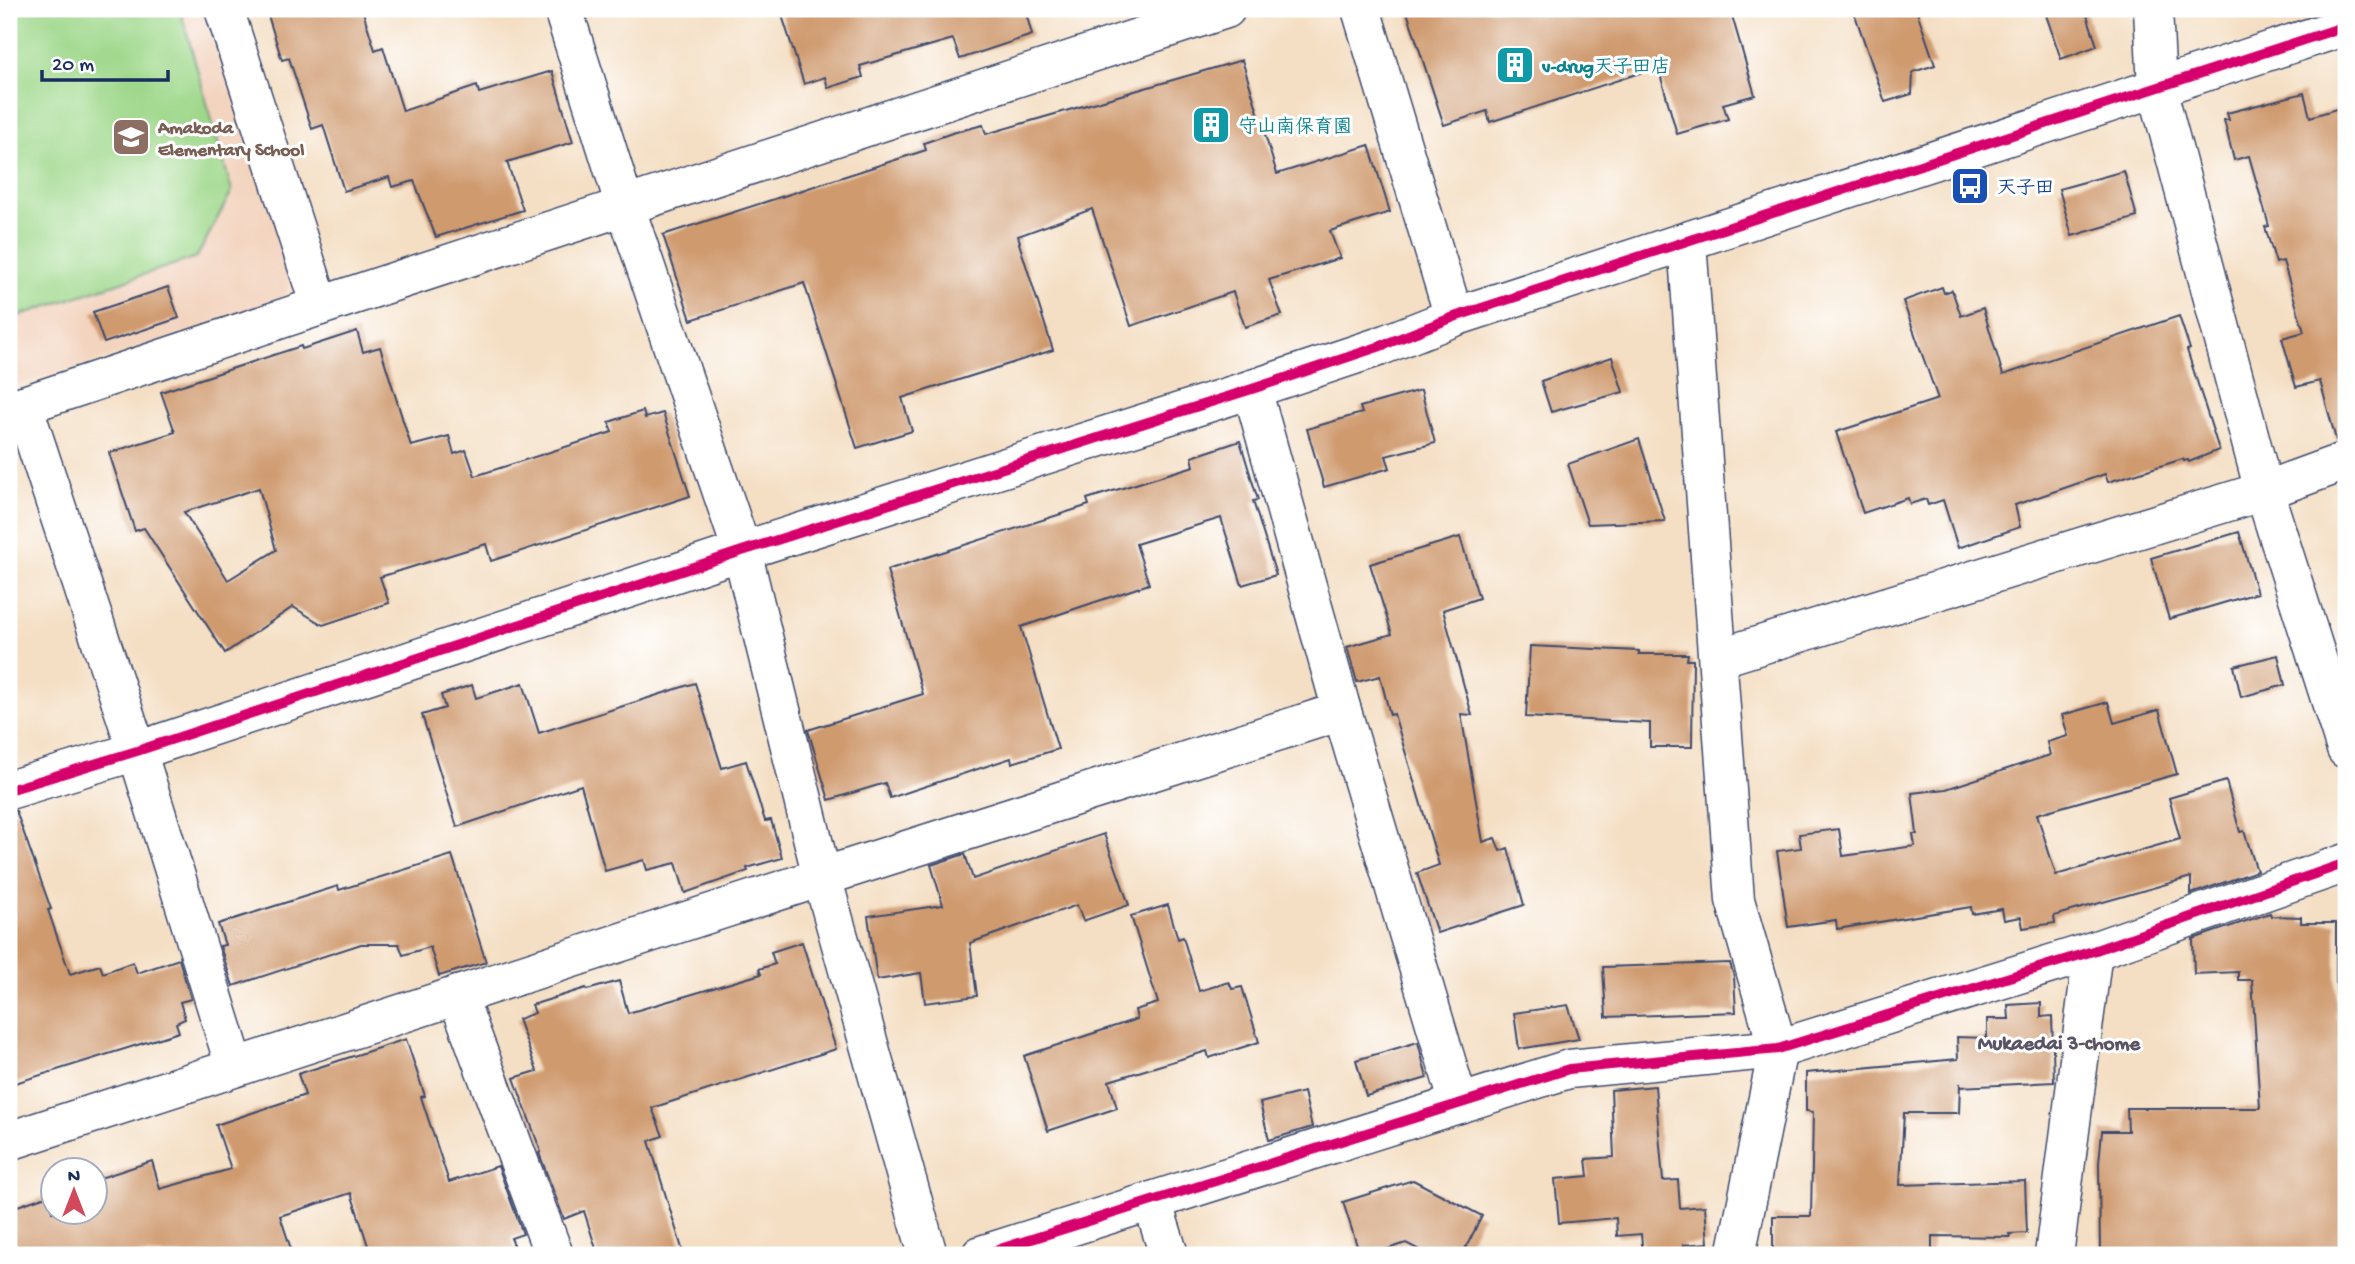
<svg xmlns="http://www.w3.org/2000/svg" width="2355" height="1264" viewBox="0 0 2355 1264" font-family="'Gochi Hand','Klee One',sans-serif">
<style>
.built{fill:#f3d4bf}
.green{fill:#9fd88b;stroke:#5d8474;stroke-width:2}
.building{fill:#cf9a6e;fill-rule:evenodd}
.lines{fill:none;stroke-linecap:round;stroke-linejoin:round}
.minor-casing{stroke:#3c496d;stroke-width:41}
.minor{stroke:#fff;stroke-width:38}
.cycleway-casing{stroke:#fff;stroke-width:15}
.cycleway{stroke:#d6006c;stroke-width:10}
.labels{text-anchor:middle;stroke-width:6;stroke-linejoin:round;paint-order:stroke}
.culture-label{font-size:19px;font-weight:bold;fill:#0d838f;stroke:#fff;text-anchor:start}
.education-label{font-size:19px;font-weight:bold;fill:#785e54;stroke:#fff;text-anchor:start}
.transit-label{font-size:19px;font-weight:bold;fill:#164399;stroke:#fff;text-anchor:start}
.neighbourhood-label{font-size:21px;font-weight:bold;fill:#5a5464;stroke:#fff}
</style>
<rect width="100%" height="100%" fill="#fff"/>
<filter id="ink" filterUnits="userSpaceOnUse"><feTurbulence type="fractalNoise" baseFrequency=".0143" numOctaves="2"/><feDisplacementMap in="SourceGraphic" scale="14" xChannelSelector="R" yChannelSelector="G"/><feConvolveMatrix kernelMatrix="1 2 1 2 8 2 1 2 1" color-interpolation-filters="sRGB"/></filter>
<filter id="wash" filterUnits="userSpaceOnUse"><feTurbulence type="fractalNoise" baseFrequency=".00686" numOctaves="4" result="noise"/><feDisplacementMap in="SourceGraphic" scale="28" xChannelSelector="R" yChannelSelector="G"/><feGaussianBlur stdDeviation="1.57" result="paint"/><feColorMatrix in="noise" values="0 0 0 0 0 0 0 0 0 0 0 0 0 0 0 0 0 1.4 0 .05"/><feComposite in="paint" operator="in"/></filter>
<g filter="url(#wash)">
<rect width="100%" height="100%" fill="#f4dfc4"/>
<polygon class="built" points="9,9 212,9 296,264 282,302 9,388"/>
<polygon class="green" points="9,9 180,9 232,191 197,257 9,319"/>
<g id="blocks">
<g class="building">
<polygon points="266,9 362,9 375,50 383,47 403,111 477,86 479,93 552,71 573,142 507,162 523,210 436,237 414,181 392,187 389,177 344,191 323,125 312,129 289,58 282,60"/>
<polygon points="780,9 1025,9 1032,35 960,59 953,39 860,66 863,77 828,88 825,77 804,84"/>
<polygon points="1406,9 1730,9 1755,95 1723,104 1728,119 1677,134 1658,67 1490,122 1487,111 1444,125"/>
<polygon points="1853,9 1916,9 1935,65 1913,72 1912,94 1885,102"/>
<polygon points="2044,9 2085,9 2097,46 2061,59"/>
<polygon points="1242,60 1277,174 1369,145 1390,212 1330,231 1340,258 1269,280 1282,315 1245,327 1233,292 1131,326 1092,209 1018,236 1020,242 1019,243 1053,350 902,398 912,431 857,448 804,283 691,320 663,235 926,150 924,143 952,133 983,125 986,134"/>
<polygon points="2304,93 2310,117 2346,106 2346,439 2336,440 2320,381 2296,387 2282,338 2304,332 2283,261 2276,263 2265,227 2269,226 2249,156 2234,160 2224,120 2229,120 2227,113"/>
<polygon points="2124,171 2137,217 2072,236 2059,189"/>
<polygon points="168,287 179,318 104,343 93,312"/>
<polygon points="1942,287 1944,293 1952,290 1961,316 1983,308 2003,375 2179,316 2190,349 2187,350 2219,450 2189,462 2188,460 2184,461 2183,459 2108,482 2105,474 2015,505 2020,527 1958,548 1943,500 1928,505 1926,499 1910,504 1908,498 1863,513 1836,432 1938,399 1903,301"/>
<path d="M357,331L363,352L380,347L411,446L449,436L454,454L466,450L475,476L612,432L609,422L643,411L645,418L663,413L690,496L491,561L486,544L380,577L389,603L323,625L293,607L225,653L144,528L135,531L109,453L175,432L161,392L301,346L302,349ZM259,488L276,550L228,580L184,512Z"/>
<polygon points="1612,357 1623,392 1551,412 1541,381"/>
<polygon points="1421,390 1435,443 1386,456 1390,468 1324,487 1307,429 1362,413 1360,407"/>
<polygon points="1639,439 1665,521 1588,524 1568,464"/>
<polygon points="1240,441 1258,500 1253,501 1276,575 1242,585 1221,518 1136,544 1149,584 1021,627 1058,749 1012,763 1011,758 890,798 885,783 829,800 808,730 923,694 887,570 1089,505 1087,499 1194,466 1192,457"/>
<polygon points="2239,532 2257,593 2169,619 2151,558"/>
<polygon points="1460,537 1479,598 1443,610 1472,715 1461,714 1483,842 1495,838 1500,851 1508,848 1524,905 1437,933 1417,873 1439,865 1394,714 1390,715 1380,676 1357,682 1347,647 1392,634 1370,564"/>
<polygon points="1530,646 1639,651 1639,654 1688,654 1687,660 1693,660 1692,747 1650,747 1650,723 1526,717"/>
<polygon points="2278,655 2285,685 2241,697 2234,666"/>
<polygon points="523,683 539,733 695,683 722,768 746,761 765,821 771,820 782,858 747,868 748,871 685,893 676,863 647,870 644,860 605,871 581,785 457,827 422,715 445,708 441,695 472,685 476,698"/>
<polygon points="2108,702 2114,723 2159,710 2177,774 2037,814 2056,875 2180,839 2169,798 2226,781 2240,832 2244,831 2257,871 2191,894 2191,877 2054,916 2055,923 2023,928 2021,917 2004,920 2002,909 1972,914 1971,907 1837,929 1836,920 1788,927 1777,851 1801,848 1799,834 1839,829 1843,856 1915,846 1913,834 1917,834 1912,793 1946,789 2050,755 2047,742 2068,736 2062,715"/>
<polygon points="9,811 16,811 51,909 48,910 70,974 100,965 103,973 133,962 137,973 179,959 191,999 180,1002 185,1019 176,1023 179,1032 9,1085"/>
<polygon points="1104,834 1129,905 1083,921 1077,905 970,943 977,996 925,1003 921,973 877,980 868,916 943,905 931,865 965,854 973,879"/>
<polygon points="452,855 486,962 439,976 430,947 403,955 399,944 361,944 233,986 220,946 225,945 218,924 338,886 339,890"/>
<polygon points="1168,905 1178,939 1183,937 1199,991 1229,982 1232,989 1242,987 1259,1042 1209,1058 1207,1051 1109,1081 1117,1108 1048,1131 1024,1056 1137,1019 1135,1010 1158,1003 1131,916"/>
<polygon points="2270,913 2271,916 2301,917 2301,923 2336,923 2336,1018 2346,1017 2346,1255 2100,1255 2099,1163 2102,1131 2128,1131 2127,1108 2260,1108 2252,980 2238,980 2238,972 2194,974 2193,939"/>
<polygon points="802,942 836,1049 652,1108 663,1136 649,1141 684,1255 598,1255 584,1211 564,1219 539,1153 541,1152 514,1078 537,1071 518,1019 535,1013 532,1005 586,988 587,990 619,981 628,1013 761,974 759,969 775,964 771,952"/>
<polygon points="1730,963 1734,977 1736,1012 1606,1017 1603,967"/>
<polygon points="2041,1003 2041,1017 2052,1016 2054,1082 1960,1087 1960,1083 1959,1113 1904,1113 1900,1185 2025,1181 2027,1233 2009,1234 2010,1237 1932,1236 1932,1255 1773,1255 1773,1216 1811,1216 1813,1112 1806,1111 1806,1073 1958,1059 1957,1037 1987,1038 1987,1019 2009,1019 2008,1005"/>
<polygon points="1568,1005 1579,1039 1519,1049 1514,1013"/>
<polygon points="406,1039 425,1096 421,1097 449,1182 498,1166 523,1234 511,1238 518,1255 371,1255 351,1193 280,1216 293,1255 9,1255 9,1209 52,1194 52,1212 94,1212 94,1180 152,1161 160,1189 231,1169 216,1125 305,1095 298,1074"/>
<polygon points="1418,1042 1427,1078 1366,1096 1356,1060"/>
<polygon points="1655,1086 1663,1181 1678,1180 1680,1208 1705,1206 1708,1243 1683,1245 1685,1255 1643,1255 1641,1234 1617,1236 1616,1218 1559,1223 1555,1179 1588,1176 1586,1159 1614,1157 1611,1090"/>
<polygon points="1304,1092 1312,1127 1269,1140 1260,1103"/>
<polygon points="1413,1180 1482,1216 1462,1255 1429,1255 1406,1243 1369,1255 1360,1255 1343,1202"/>
</g>
</g>
</g>
<g filter="url(#ink)">
<use href="#blocks" fill-opacity="0" stroke="#3c496d" stroke-width="2"/>
<g class="lines">
<defs>
<g id="minor">
<polyline points="224,9 320,306"/>
<polyline points="563,9 625,206 742,551 822,877 928,1255"/>
<polyline points="1361,9 1454,317"/>
<polyline points="2153,9 2157,88 2264,491 2346,749"/>
<polyline points="1687,242 1735,900 1778,1049 1736,1255"/>
<polyline points="1252,389 1342,711 1459,1104"/>
<polyline points="23,405 137,751 235,1067"/>
<polyline points="9,410 320,306 1226,9"/>
<polyline points="1718,658 2264,491 2346,461"/>
<polyline points="9,790 137,751 742,551 1252,389 1378,347 1454,317 2346,26"/>
<polyline points="457,995 554,1255"/>
<polyline points="9,1141 822,877 1342,711"/>
<polyline points="1152,1201 1169,1255"/>
<polyline points="981,1255 1569,1069 1778,1049 2093,951 2346,863"/>
<polyline points="2054,1255 2093,951"/>
</g>
</defs>
<use href="#minor" class="minor-casing"/>
<use href="#minor" class="minor"/>
<defs>
<g id="cycleway">
<polyline points="9,790 137,751 742,551 1252,389 1378,347 1454,317 2346,26"/>
<polyline points="981,1255 1569,1069 1778,1049 2093,951 2346,863"/>
</g>
</defs>
<use href="#cycleway" class="cycleway-casing"/>
<use href="#cycleway" class="cycleway"/>
</g>
</g>
<defs>
<symbol id="building-square" viewBox="-11 -11 22 22"><rect x="-9" y="-9" width="18" height="18" rx="4" fill="#0f9aa8" stroke="#fff"/><path d="M-4-6H4V6H1V3H-1V6H-4ZM-2.5-4.3h1.7v1.8h-1.7ZM.8-4.3h1.7v1.8H.8ZM-2.5-1h1.7V.8h-1.7ZM.8-1h1.7V.8H.8Z" fill="#fff"/></symbol>
<symbol id="school-square" viewBox="-11 -11 22 22"><rect x="-9" y="-9" width="18" height="18" rx="4" fill="#8d6e63" stroke="#fff"/><path d="M0-5L7-2L0 1L-7-2ZM-4 1L0 2.5L4 1V4Q0 6-4 4Z" fill="#fff"/></symbol>
<symbol id="bus-square" viewBox="-11 -11 22 22"><rect x="-9" y="-9" width="18" height="18" rx="4" fill="#1a4fb4" stroke="#fff"/><path d="M-5-6H5V4H4V6H2V4H-2V6H-4V4H-5ZM-3.5-4V0h7V-4ZM-3.5 1.2v1.5H-2V1.2ZM2 1.2v1.5H3.5V1.2Z" fill="#fff"/></symbol>
</defs>
<g fill-rule="evenodd">
<use href="#building-square" x="1493" y="43" width="44" height="44"/>
<use href="#building-square" x="1189" y="103" width="44" height="44"/>
<use href="#school-square" x="109" y="115" width="44" height="44"/>
<use href="#bus-square" x="1948" y="164" width="44" height="44"/>
</g>
<g class="labels">
<g class="culture-label">
<text x="1542" y="72">v-drug天子田店</text>
<text x="1238" y="132">守山南保育園</text>
</g>
<g class="education-label">
<text x="158" y="133">Amakoda<tspan x="158" dy="22">Elementary School</tspan></text>
</g>
<g class="transit-label">
<text x="1997" y="193">天子田</text>
</g>
<g class="neighbourhood-label">
<text x="2059" y="1049">Mukaedai 3-chome</text>
</g>
</g>
<rect width="2355" height="1264" fill="none" stroke="#fff" stroke-width="35"/>
<g transform="translate(74 1191)"><circle r="33" fill="#ffffff" stroke="#a4acbf" stroke-width="2"/>
<path d="M0-5L12 26L0 18L-12 26Z" fill="#d1495b"/>
<text y="-10" font-size="19" font-weight="bold" text-anchor="middle" fill="#1b2f5e">N</text>
</g>
<path d="M42 70v10h126v-10" fill="none" stroke="#1b2f5e" stroke-width="3.5"/>
<text x="52" y="70" font-size="21" fill="#1b2f5e" stroke="#ffffff" stroke-width="5" paint-order="stroke">20 m</text>
</svg>
